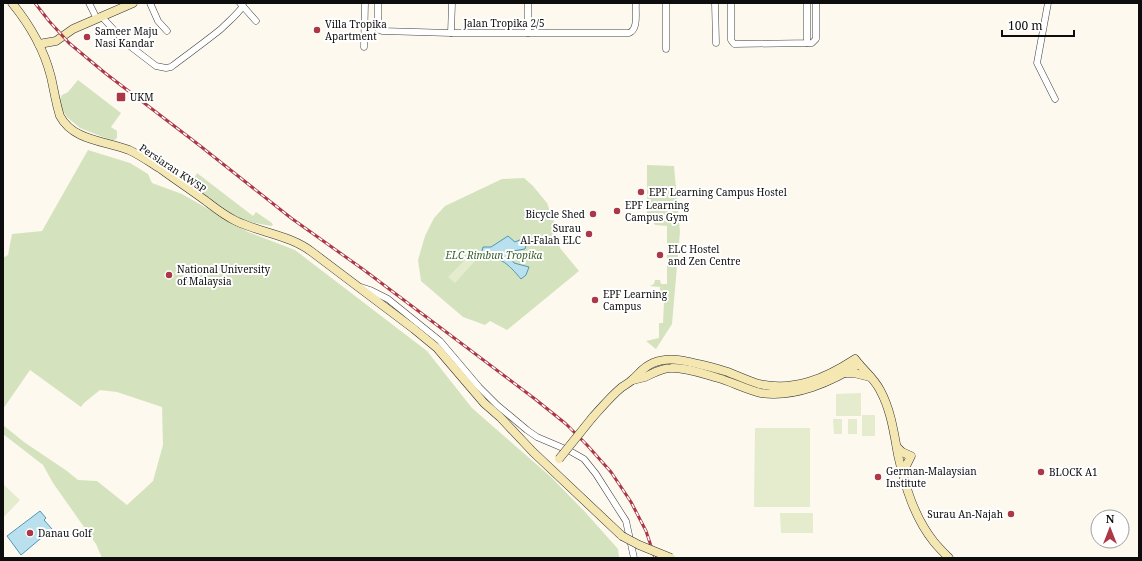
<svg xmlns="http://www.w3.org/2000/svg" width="1142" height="561" viewBox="0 0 1142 561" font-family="'Noto Serif',serif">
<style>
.green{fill:#d4e3bd}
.pitch{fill:#e4eccd}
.water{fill:#bae0ee;stroke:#4a99bc}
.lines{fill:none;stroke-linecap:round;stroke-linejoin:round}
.street-casing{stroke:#404040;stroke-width:7}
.secondary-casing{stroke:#2f2f2f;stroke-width:9}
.street{stroke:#fff;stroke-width:6}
.secondary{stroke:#f5e7b2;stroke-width:8}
.rail-casing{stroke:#ab3747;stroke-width:3}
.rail{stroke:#fff;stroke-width:1.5;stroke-dasharray:4.5;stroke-linecap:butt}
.secondary-bridge-casing{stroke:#2f2f2f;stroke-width:9;stroke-linecap:butt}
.secondary-bridge{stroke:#f5e7b2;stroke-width:8}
.poi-dot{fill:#ab3747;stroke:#fff;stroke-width:1.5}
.labels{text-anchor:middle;stroke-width:4;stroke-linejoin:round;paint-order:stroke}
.street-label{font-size:10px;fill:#0d0d0d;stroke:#fff}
.poi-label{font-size:10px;fill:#0d0d0d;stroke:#fff;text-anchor:start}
.park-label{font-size:10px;font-style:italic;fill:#365c26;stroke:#fff}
</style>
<rect width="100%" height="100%" fill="#fdf9ef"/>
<g class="green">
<polygon points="78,80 121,113 111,127 117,131 117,138 113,141 80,128 67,117 62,109 59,101 62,95 68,92"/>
<polygon points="88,150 130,163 148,174 152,183 182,194 248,232 295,250 427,351 472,408 551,477 586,513 618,549 619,558 102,558 96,544 53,483 43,465 3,434 3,425 24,442 67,471 78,480 97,481 127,505 153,481 163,445 162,407 117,392 100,390 84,403 81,407 30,370 3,409 3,258 8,255 12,234 42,231"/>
<polygon points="647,165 674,166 680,232 672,324 656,349 646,341 659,338 659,323 663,323 664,301 660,300 660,287 650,286 654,284 655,280 660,280 661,284 667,284 667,226 655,225 647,213"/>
<polygon points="197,173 253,216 256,212 272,223 273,225 271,226 239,220 190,186"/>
<polygon points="524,178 533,186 547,203 555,225 560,248 579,271 507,330 490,321 485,325 463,317 421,281 418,260 425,236 434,218 445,206 502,179"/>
</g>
<g class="pitch">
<polygon points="469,256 475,261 455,283 448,277"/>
<polygon points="861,393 861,416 836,416 836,394"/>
<rect x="862" y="415" width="13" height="21"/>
<polygon points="833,419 842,419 842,434 834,434"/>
<rect x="848" y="419" width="9" height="15"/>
<polygon points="755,428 810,428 810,507 754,507"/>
<polygon points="3,484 20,500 3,518"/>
<polygon points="780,513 813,513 813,533 781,533"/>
</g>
<g class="water">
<path d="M508,236L515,242L522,239L527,242L525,249L513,251L510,257L514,263L529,267L526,275L521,279C515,272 509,265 502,261C494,257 489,258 482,251L483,247H491Z"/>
<polygon points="40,511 46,518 44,520 52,529 21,555 7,536"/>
</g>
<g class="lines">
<defs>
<g id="street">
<polyline points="89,3 97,19"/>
<polyline points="150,3 158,21 167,31"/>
<polyline points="240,3 256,21"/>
<path d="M378,3V27L379,30L382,31L451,33H629C639,29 635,12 636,3"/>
<polyline points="666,3 666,49"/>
<polyline points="715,3 716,43"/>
<polyline points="731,3 731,40 734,44 812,43 816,39 816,3"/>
<polyline points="807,3 807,43"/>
<polyline points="1048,3 1037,63 1055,99"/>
<path d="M102,17L126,43L156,66L166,68L171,67C188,54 205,42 221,29C229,21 237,15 243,6"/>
<polyline points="451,33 452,3"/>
<polyline points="528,33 528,3"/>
<polyline points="364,47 365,3"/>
<polyline points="361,287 370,290 388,299 440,341 479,387 497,405 527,430 537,437 570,451 584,459 596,474 626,521 634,558"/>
</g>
<g id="secondary">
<path d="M12,3C30,25 44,49 51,77C54,90 56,104 60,116C73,141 106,141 129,150C140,155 151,163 161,169C176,180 191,190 206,201C215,208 225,216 236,221C261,233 290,235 312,252L414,329L437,348L484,403L500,417L533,452L622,536"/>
<polyline points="39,44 56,41 73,29 133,3"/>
<polyline points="845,373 854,373 870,377"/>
<path d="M633,380C637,379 641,378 645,377C654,373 661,368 671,368C686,367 703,374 718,378C732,382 747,390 761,393C794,398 832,382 859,364"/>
<path d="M592,418C602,407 611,396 622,387C625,385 629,383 632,380C640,373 643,367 653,363C668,357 683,360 698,364C708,366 718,369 728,372C738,376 749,381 759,384C794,392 826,378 855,359C863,370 874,378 880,390C891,410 894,433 898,455C905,486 914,517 934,542C939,548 944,553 949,558"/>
<polyline points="897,447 902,452 911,456 906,466 904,474"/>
</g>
</defs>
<use href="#street" class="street-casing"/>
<use href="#secondary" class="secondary-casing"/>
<use href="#street" class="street"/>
<use href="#secondary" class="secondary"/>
<defs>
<polyline id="rail" points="35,3 49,21 69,43 105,73 199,145 291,218 364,270 535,399 566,424 587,445 611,472 631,502 646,531 655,558"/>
</defs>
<use href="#rail" class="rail-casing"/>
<use href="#rail" class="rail"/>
<defs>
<g id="secondary-bridge">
<polyline points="559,459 592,418"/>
<polyline points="622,536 639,545 671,558"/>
</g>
</defs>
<use href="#secondary-bridge" class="secondary-bridge-casing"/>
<use href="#secondary-bridge" class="secondary-bridge"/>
</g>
<g class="poi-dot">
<circle cx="317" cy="30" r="4"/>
<circle cx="87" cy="37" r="4"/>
<rect x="116" y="92" width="10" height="10" rx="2"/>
<circle cx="641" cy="192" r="4"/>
<circle cx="617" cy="211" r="4"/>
<circle cx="593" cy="214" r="4"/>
<circle cx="589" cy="234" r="4"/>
<circle cx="660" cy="255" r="4"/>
<circle cx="169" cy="275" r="4"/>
<circle cx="595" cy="300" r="4"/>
<circle cx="1041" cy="472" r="4"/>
<circle cx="878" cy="477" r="4"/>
<circle cx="1011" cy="514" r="4"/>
<circle cx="30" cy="533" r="4"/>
</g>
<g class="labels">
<g class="street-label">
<text x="504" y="27">Jalan Tropika 2/5</text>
<text transform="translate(173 168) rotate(34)" y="4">Persiaran KWSP</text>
</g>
<g class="poi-label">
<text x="325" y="28">Villa Tropika<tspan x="325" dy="12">Apartment</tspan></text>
<text x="95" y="35">Sameer Maju<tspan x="95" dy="12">Nasi Kandar</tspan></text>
<text x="130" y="101">UKM</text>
<text x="649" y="196">EPF Learning Campus Hostel</text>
<text x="625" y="209">EPF Learning<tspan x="625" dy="12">Campus Gym</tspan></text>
<text x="585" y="218" text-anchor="end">Bicycle Shed</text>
<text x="581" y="232" text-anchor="end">Surau<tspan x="581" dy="12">Al-Falah ELC</tspan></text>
<text x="668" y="253">ELC Hostel<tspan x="668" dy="12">and Zen Centre</tspan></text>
<text x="177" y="273">National University<tspan x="177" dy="12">of Malaysia</tspan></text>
<text x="603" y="298">EPF Learning<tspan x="603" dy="12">Campus</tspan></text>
<text x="886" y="475">German-Malaysian<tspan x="886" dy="12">Institute</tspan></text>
<text x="1049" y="476">BLOCK A1</text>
<text x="1003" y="518" text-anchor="end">Surau An-Najah</text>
<text x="38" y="537">Danau Golf</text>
</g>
<g class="park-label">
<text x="494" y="259">ELC Rimbun Tropika</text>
</g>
</g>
<rect width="1142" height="561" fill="none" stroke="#0d0d0d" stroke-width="8"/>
<g transform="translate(1110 529)"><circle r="19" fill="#ffffff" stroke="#9e9e9e"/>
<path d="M0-3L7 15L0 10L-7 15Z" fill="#ab3747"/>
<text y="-6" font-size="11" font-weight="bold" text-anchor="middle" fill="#0d0d0d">N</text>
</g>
<path d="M1002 30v6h72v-6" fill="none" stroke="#0d0d0d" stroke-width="2"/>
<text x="1008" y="30" font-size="12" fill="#0d0d0d" stroke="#ffffff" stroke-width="3" paint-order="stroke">100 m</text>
</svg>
